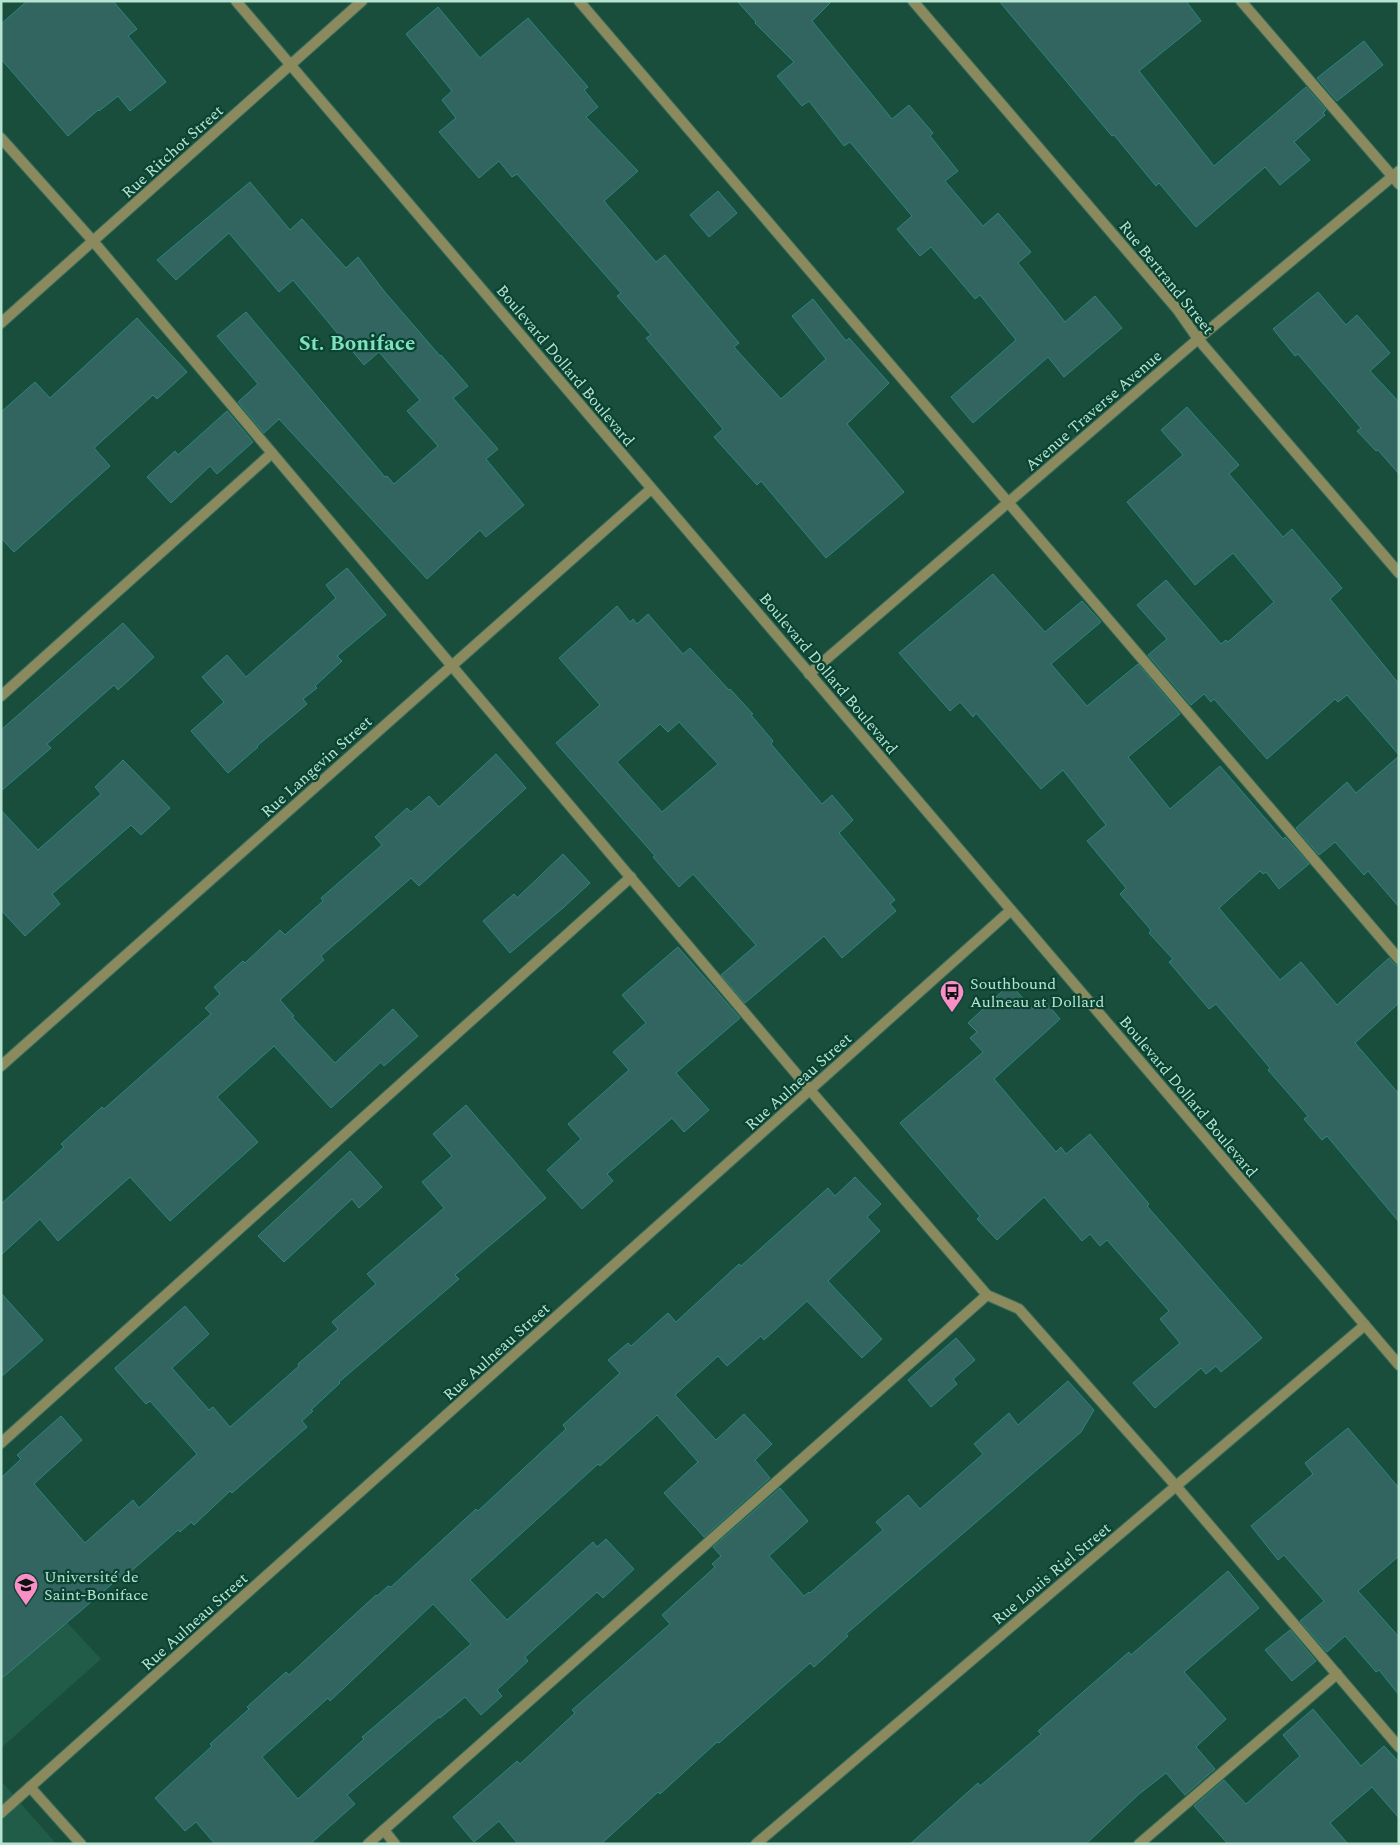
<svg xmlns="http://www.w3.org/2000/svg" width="1400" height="1845" viewBox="0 0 1400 1845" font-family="Spectral,serif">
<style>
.built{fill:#215c49}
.building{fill:#326460;stroke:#2b8780;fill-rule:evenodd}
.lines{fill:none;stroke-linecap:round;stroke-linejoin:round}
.lane-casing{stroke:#396c5b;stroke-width:12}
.street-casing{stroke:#396c5b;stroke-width:12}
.lane{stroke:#8a8a5e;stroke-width:10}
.street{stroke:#8a8a5e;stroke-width:10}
.labels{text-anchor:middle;stroke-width:4.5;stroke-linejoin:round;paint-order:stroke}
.street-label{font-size:16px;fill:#b7e4d1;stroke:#0a4332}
.poi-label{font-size:16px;fill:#b7e4d1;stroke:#0a4332;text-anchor:start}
.district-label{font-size:21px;font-weight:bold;fill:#7fe1bd;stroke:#0a4332}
</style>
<rect width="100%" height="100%" fill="#194e3d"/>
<g class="built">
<polygon points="1,1552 101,1659 1,1748"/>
<polygon points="1,1781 52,1839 56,1844 1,1844"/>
</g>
<g class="building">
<polygon points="27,1 113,1 137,29 128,36 166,82 130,111 118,96 99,111 98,110 68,136 1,59 1,24"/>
<polygon points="737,1 832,1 812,21 892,119 909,105 933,133 930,136 958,171 945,181 983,226 998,213 1031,252 1018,263 1065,322 1095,296 1122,328 1064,377 1048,357 973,423 951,397 1016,340 980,295 975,299 931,247 920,256 897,229 912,216 850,142 844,146 809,101 802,106 777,76 794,62 755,23 756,22"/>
<polygon points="999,1 1186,1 1201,21 1139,71 1214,166 1306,87 1326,110 1323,113 1325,115 1294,142 1310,160 1280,185 1265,167 1196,227 1159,183 1156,186 1114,135 1112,136"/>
<polygon points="438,7 480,58 528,18 588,87 584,90 598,107 586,117 638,171 604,201 656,262 665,255 739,343 734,347 781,399 826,359 792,316 813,299 846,341 849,338 889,383 847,424 904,492 826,558 761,481 757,485 714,437 723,429 646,338 651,335 617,296 621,293 517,174 512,177 499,161 479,178 439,132 456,118 442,100 452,91 406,34"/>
<polygon points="1364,41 1383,65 1337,101 1317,78"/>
<polygon points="250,182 290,230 302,219 346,268 358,257 384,291 440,356 441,355 468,386 453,398 498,449 486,459 524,505 486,537 480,530 427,579 279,419 264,433 238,402 258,384 217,336 246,312 385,477 387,476 394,484 438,446 407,411 420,400 379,352 364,365 293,280 279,292 229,233 176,280 157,260"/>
<polygon points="718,191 737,213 709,237 690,215"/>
<polygon points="1318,292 1346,325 1357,315 1390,353 1370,371 1399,402 1399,474 1378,450 1376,451 1357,431 1361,428 1298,354 1295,356 1273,329"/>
<polygon points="137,318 187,372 157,399 153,395 94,448 110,466 14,552 1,538 1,412 35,382 50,398"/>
<polygon points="1187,407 1239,465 1229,474 1283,537 1292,529 1342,588 1330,599 1399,684 1399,755 1347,695 1338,702 1335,699 1267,759 1214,699 1211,702 1204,694 1191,705 1148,655 1167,639 1137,605 1166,580 1221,644 1226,640 1228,642 1274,602 1233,553 1195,585 1127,502 1183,455 1161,430"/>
<polygon points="227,411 253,442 217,474 210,466 171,503 147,477 175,451 178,455"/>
<polygon points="347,568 386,615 337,656 342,661 315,686 317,688 303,699 307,704 257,746 258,747 228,773 191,731 224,702 202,677 227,655 246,677 336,598 326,585"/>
<polygon points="993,574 1045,632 1082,601 1101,622 1051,664 1087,706 1138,664 1180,714 1128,757 1170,809 1220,766 1283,839 1285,837 1309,864 1279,889 1266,872 1263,874 1260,871 1219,908 1280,980 1301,962 1337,1005 1389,958 1394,964 1399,966 1399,1003 1355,1043 1399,1094 1399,1222 1327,1136 1322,1140 1304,1119 1308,1116 1268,1070 1270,1068 1216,1004 1209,1009 1169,962 1173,959 1149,933 1151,930 1120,894 1126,888 1087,841 1106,825 1063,770 1041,789 976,713 973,717 960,702 950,711 899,653"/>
<path d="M617,606L630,622L633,619L637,624L648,614L683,654L690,648L729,690L730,689L753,714L751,715L773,741L771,744L822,804L832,795L853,820L839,833L895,900L890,904L896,911L842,958L824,936L745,1003L721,975L756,945L693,874L679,887L653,857L655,856L556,743L600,705L559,658ZM679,722L718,764L662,812L617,762L660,724L668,732Z"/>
<polygon points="123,623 154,657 118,690 114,685 47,744 51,748 1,791 1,730"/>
<polygon points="496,754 526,788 419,886 411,878 321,956 324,960 280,1000 294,1016 292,1017 335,1063 393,1009 418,1036 384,1066 381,1062 331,1108 274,1046 217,1097 258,1142 170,1221 130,1177 58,1241 40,1219 1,1255 1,1204 64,1147 61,1144 102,1107 104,1109 211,1014 205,1008 220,994 214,987 243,961 245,963 280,930 285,935 323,901 321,898 382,845 375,837 407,808 411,812 429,796 439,807"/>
<polygon points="1399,756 1399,907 1368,871 1364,875 1335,842 1319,855 1296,828 1347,782 1356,793"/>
<polygon points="123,760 170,808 141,835 131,825 52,894 60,904 25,936 1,910 1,810 38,850 101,794 95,787"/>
<polygon points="563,854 590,883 564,907 510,953 483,921 514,894 517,898"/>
<polygon points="678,947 740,1018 676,1073 709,1110 684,1132 672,1118 607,1174 613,1181 582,1209 547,1170 581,1139 568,1124 629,1070 613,1052 646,1023 622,995"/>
<polygon points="1010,984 1033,1009 1044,1000 1060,1019 994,1079 1056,1152 1061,1147 1066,1154 1090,1134 1149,1204 1147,1206 1262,1338 1221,1372 1216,1366 1206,1374 1201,1368 1155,1408 1133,1383 1180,1343 1160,1319 1169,1311 1107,1240 1100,1246 1090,1234 1082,1241 1044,1197 997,1240 977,1219 980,1216 900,1123 983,1052 970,1038 977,1032 968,1023"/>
<polygon points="466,1105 546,1198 455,1275 459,1279 339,1382 340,1383 311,1410 313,1411 302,1421 307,1427 232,1493 230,1491 194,1525 191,1522 180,1532 178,1530 128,1574 126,1572 1,1679 1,1478 21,1459 17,1455 61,1416 82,1440 34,1484 85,1543 133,1500 139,1508 197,1454 150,1401 146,1404 115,1369 115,1368 185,1306 209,1334 172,1368 209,1410 213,1407 230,1427 299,1366 298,1364 338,1329 332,1322 376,1284 367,1274 444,1208 422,1182 452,1156 433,1134"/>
<polygon points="350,1151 382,1187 359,1208 352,1199 284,1262 258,1236"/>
<path d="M855,1177L881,1204L867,1217L880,1231L828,1281L882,1339L862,1358L807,1301L764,1340L761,1336L727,1366L718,1356L675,1395L716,1440L744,1414L772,1444L755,1460L770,1478L704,1537L664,1493L698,1462L657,1415L600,1466L598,1464L470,1580L507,1620L593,1542L597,1547L606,1539L634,1569L603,1598L597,1592L525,1657L528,1661L497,1690L502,1696L481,1715L465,1697L440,1718L439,1717L347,1795L355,1804L310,1844H215L196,1822L185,1831L155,1798L212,1746L210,1744L249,1709L247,1707L286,1672L289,1675L376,1595L377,1596L388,1586L391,1587L476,1509L478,1511L566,1429L563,1425L620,1373L608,1360L628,1343L631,1346L668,1313L676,1322L739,1264L741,1266L828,1188L835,1196ZM433,1604L471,1644L362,1737L364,1739L298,1799L262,1757L328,1698L330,1701Z"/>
<polygon points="1,1293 43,1340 1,1377"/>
<polygon points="956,1338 975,1360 953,1379 957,1384 931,1407 908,1380"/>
<polygon points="1068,1381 1094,1410 1081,1432 846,1634 848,1636 814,1667 810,1663 719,1743 717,1742 660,1794 658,1792 601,1844 518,1844 499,1821 474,1842 453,1817 517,1761 520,1764 575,1713 572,1710 670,1624 662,1615 715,1567 712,1564 721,1556 713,1547 780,1488 808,1521 769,1556 804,1596 809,1592 810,1593 883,1530 876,1522 908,1495 920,1509 983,1454 974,1444 1009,1413 1018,1425"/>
<polygon points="1348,1428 1399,1488 1399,1556 1358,1591 1399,1637 1399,1695 1379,1670 1376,1672 1345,1636 1327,1652 1300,1621 1324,1601 1284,1555 1278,1560 1251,1526 1313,1474 1305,1463"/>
<polygon points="1228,1571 1259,1608 1184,1672 1226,1719 1196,1747 1215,1769 1185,1795 1166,1773 1139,1794 1086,1844 910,1844 978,1783 980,1786 1041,1734 1038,1731 1129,1652 1131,1655"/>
<polygon points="1290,1630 1316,1661 1292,1681 1265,1650"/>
<polygon points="1313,1709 1361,1766 1384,1746 1399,1762 1399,1818 1372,1787 1330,1823 1348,1844 1228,1844 1194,1806 1224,1780 1246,1804 1300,1756 1283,1735"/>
</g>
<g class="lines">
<defs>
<g id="lane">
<polyline points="579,1 1399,959"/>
<polyline points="1241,1 1399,184"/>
<polyline points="1,138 93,241 810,1090 987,1295 1019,1309 1176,1486 1399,1747"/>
<polyline points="1,696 272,453"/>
<polyline points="1,1443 631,877"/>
<polyline points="384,1830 395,1844"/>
<polyline points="368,1844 987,1295"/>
<polyline points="1139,1844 1337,1674"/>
</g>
<g id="street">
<polyline points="236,1 1399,1365"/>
<polyline points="913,1 1177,309 1198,339 1399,573"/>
<polyline points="1,323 362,1"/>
<polyline points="809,674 1198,339 1399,171"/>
<polyline points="1,1066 651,489"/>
<polyline points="30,1787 81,1844"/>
<polyline points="1,1813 1011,910"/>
<polyline points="756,1844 1365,1325"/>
</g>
</defs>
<use href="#lane" class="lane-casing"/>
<use href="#street" class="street-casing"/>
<use href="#lane" class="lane"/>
<use href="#street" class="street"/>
</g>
<defs>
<symbol id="bus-pin" viewBox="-11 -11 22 30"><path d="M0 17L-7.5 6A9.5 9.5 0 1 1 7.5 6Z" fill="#fa8fc7" stroke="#0a4332"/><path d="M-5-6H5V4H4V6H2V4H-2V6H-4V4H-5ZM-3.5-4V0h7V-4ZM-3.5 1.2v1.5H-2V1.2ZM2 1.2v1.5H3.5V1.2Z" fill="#111"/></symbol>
<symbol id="university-pin" viewBox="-11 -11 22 30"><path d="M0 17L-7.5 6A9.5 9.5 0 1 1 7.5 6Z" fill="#fa8fc7" stroke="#0a4332"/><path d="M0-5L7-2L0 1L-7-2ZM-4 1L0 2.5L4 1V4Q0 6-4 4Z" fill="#111"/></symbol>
</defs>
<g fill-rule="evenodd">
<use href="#bus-pin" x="938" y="978" width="28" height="38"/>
<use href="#university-pin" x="12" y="1571" width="28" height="38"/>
</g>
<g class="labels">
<g class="street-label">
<text transform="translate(172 151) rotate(-42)" y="6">Rue Ritchot Street</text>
<text transform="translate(1167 277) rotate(51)" y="6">Rue Bertrand Street</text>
<text transform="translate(566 365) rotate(50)" y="6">Boulevard Dollard Boulevard</text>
<text transform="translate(1093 410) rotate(-41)" y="6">Avenue Traverse Avenue</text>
<text transform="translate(829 673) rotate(50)" y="6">Boulevard Dollard Boulevard</text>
<text transform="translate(316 766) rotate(-42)" y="6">Rue Langevin Street</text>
<text transform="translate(798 1081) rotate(-42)" y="6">Rue Aulneau Street</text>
<text transform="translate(1189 1096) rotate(50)" y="6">Boulevard Dollard Boulevard</text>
<text transform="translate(496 1351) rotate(-42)" y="6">Rue Aulneau Street</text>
<text transform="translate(1051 1573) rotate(-40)" y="6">Rue Louis Riel Street</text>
<text transform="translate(194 1621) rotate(-42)" y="6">Rue Aulneau Street</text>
</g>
<g class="poi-label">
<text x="970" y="989">Southbound<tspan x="970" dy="18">Aulneau at Dollard</tspan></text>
<text x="44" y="1582">Université de<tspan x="44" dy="18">Saint-Boniface</tspan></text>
</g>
<g class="district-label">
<text x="357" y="350">St. Boniface</text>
</g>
</g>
<rect width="1400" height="1845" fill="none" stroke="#b7e4d1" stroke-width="5"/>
</svg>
